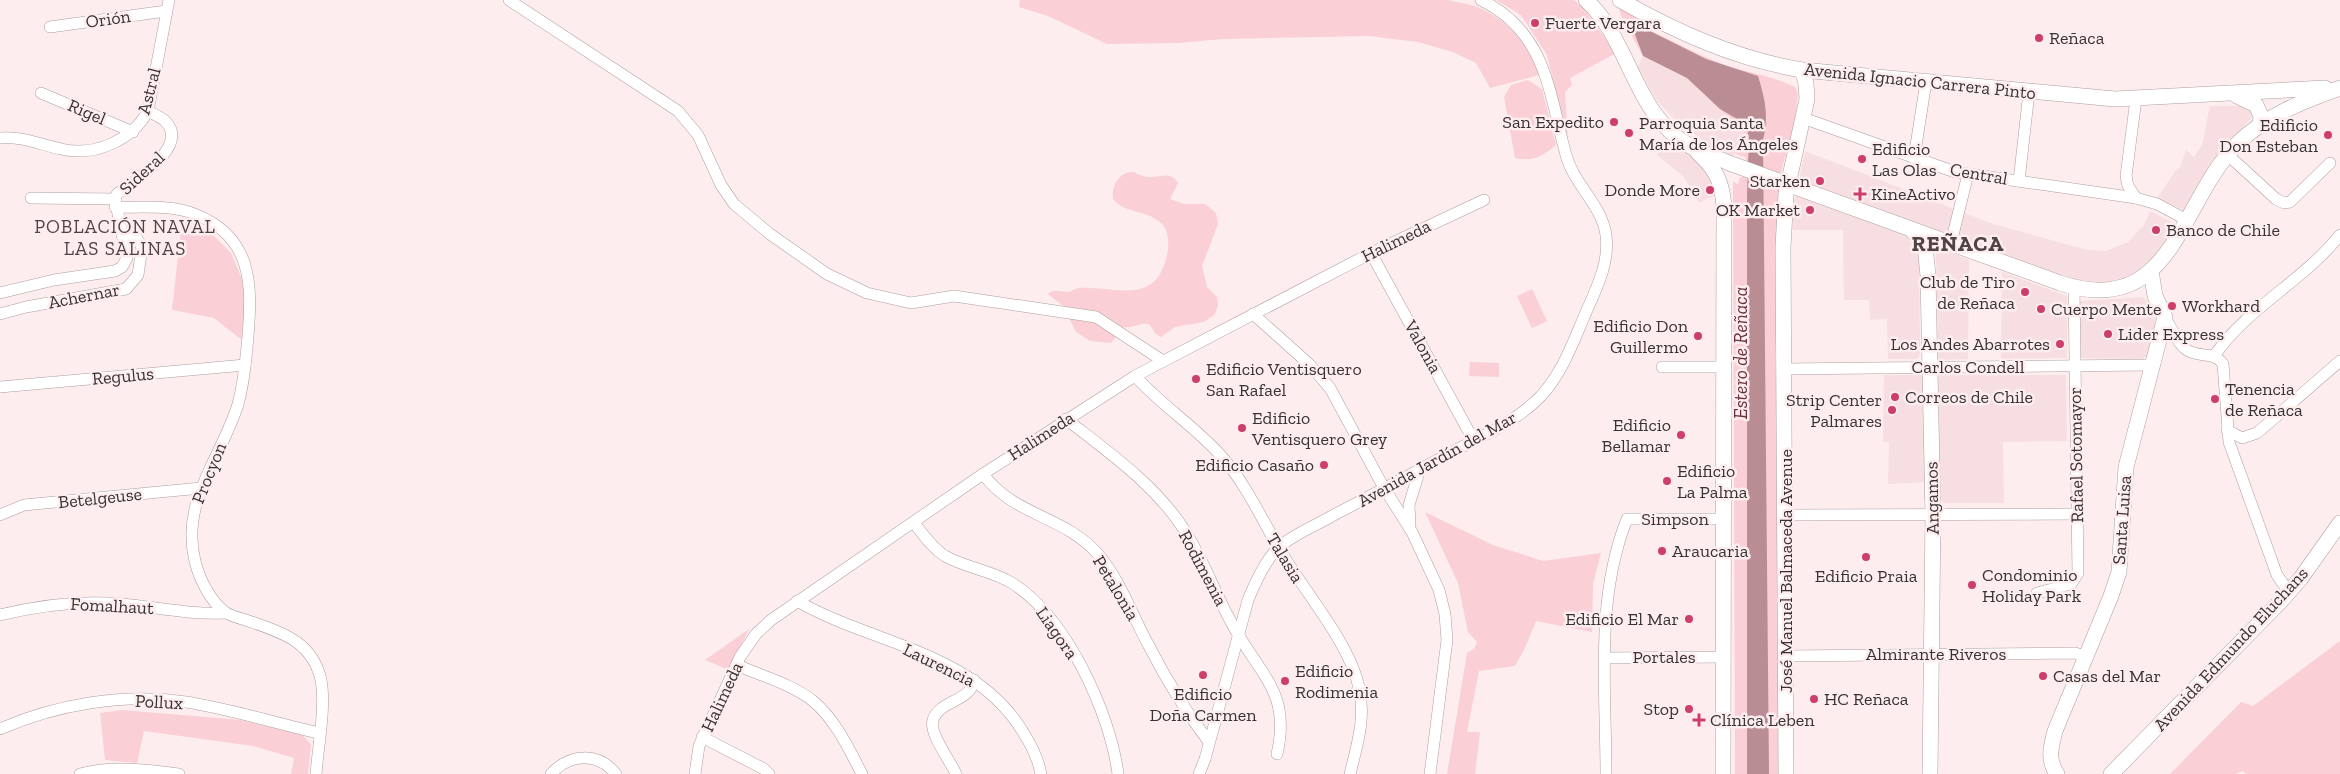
<svg xmlns="http://www.w3.org/2000/svg" width="2340" height="774" viewBox="0 0 2340 774" font-family="'Zilla Slab',serif">
<style>
.built{fill:#f6dee1}
.green{fill:#facfd6}
.water{fill:#ba8c94}
.lines{fill:none;stroke-linecap:round;stroke-linejoin:round}
.stream{stroke:#ba8c94;stroke-width:2.5}
.minor-casing{stroke:#ad9ea0;stroke-width:12}
.major-casing{stroke:#ad9ea0;stroke-width:16}
.minor{stroke:#fff;stroke-width:11}
.major{stroke:#fff;stroke-width:15}
.poi-dot{fill:#cd3e68;stroke:#fdedef;stroke-width:2}
.labels{text-anchor:middle;stroke-width:5;stroke-linejoin:round;paint-order:stroke}
.street-label{font-size:18px;fill:#383233;stroke:#fdedef}
.poi-label{font-size:18px;fill:#383233;stroke:#fdedef;text-anchor:start}
.neighbourhood-label{font-size:19px;letter-spacing:1px;fill:#504345;stroke:#fdedef}
.water-label{font-size:19px;font-style:italic;fill:#6b2f3d;stroke:#fdedef}
.district-label{font-size:22px;font-weight:bold;letter-spacing:1px;fill:#504345;stroke:#fdedef}
</style>
<rect width="100%" height="100%" fill="#fdedef"/>
<g class="built">
<polygon points="1643,56 1687,78 1720,109 1743,127 1744,134 1733,156 1712,147 1676,121 1656,99 1638,67"/>
<polygon points="2210,106 2243,106 2249,107 2252,117 2212,162 2184,210 2157,198 2177,169 2180,168 2186,150 2194,157 2202,145"/>
<polygon points="1672,137 1708,172 1715,195 1699,203 1684,177 1657,155"/>
<polygon points="1805,151 1993,224 2084,249 2106,251 2128,242 2144,225 2150,211 2176,224 2151,265 2130,278 2091,284 2020,261 1799,180"/>
<polygon points="1803,195 1909,236 1919,249 1920,354 1917,359 1888,359 1887,319 1870,320 1869,300 1844,300 1843,230 1792,230 1795,197"/>
<polygon points="1941,248 1969,260 1968,359 1938,360 1936,251"/>
<polygon points="2002,272 2067,296 2067,358 2001,359"/>
<polygon points="2144,297 2156,322 2148,355 2143,359 2081,358 2080,301"/>
<polygon points="1884,375 2066,375 2067,441 2003,442 2004,503 1944,503 1940,500 1924,500 1924,482 1888,484 1889,442 1883,442"/>
</g>
<g class="green">
<path d="M1020,0H1448C1459,3 1472,4 1482,9C1509,22 1531,46 1539,75L1490,88L1476,63L1453,52L1418,42L1369,36L1223,39L1178,43L1107,44L1048,16L1019,7Z"/>
<polygon points="1496,0 1574,0 1583,8 1616,53 1570,78 1572,85 1565,92 1568,142 1547,55 1521,15"/>
<path d="M1617,0H1639L1648,30C1674,41 1698,55 1725,65C1749,73 1773,76 1795,87L1798,94L1794,125L1782,168L1778,201V273L1775,359L1778,427L1785,774H1735L1733,181L1738,185L1740,177H1743L1746,158L1734,153L1744,134L1743,128L1720,109L1687,78L1643,56L1621,16Z"/>
<path d="M1528,80L1542,89L1556,145C1543,156 1533,162 1515,158L1504,97L1511,85Z"/>
<path d="M1133,172C1138,174 1144,177 1149,177C1160,178 1170,170 1178,183L1170,199L1184,204H1205L1216,213L1218,224L1202,266L1207,287L1217,297L1218,305L1215,314L1204,322L1175,327L1161,337L1155,333L1150,325C1141,321 1134,329 1124,327L1111,343L1090,341L1076,332L1063,306L1048,294L1050,292C1056,289 1062,292 1069,292C1072,291 1076,288 1079,288C1113,286 1154,306 1166,259C1169,249 1170,234 1163,225C1149,209 1124,214 1113,199C1111,186 1119,172 1133,172Z"/>
<polygon points="182,221 211,233 231,253 242,279 246,301 242,340 214,318 172,310"/>
<polygon points="1532,289 1547,321 1532,328 1517,296"/>
<polygon points="1470,362 1499,363 1499,377 1469,376"/>
<polygon points="1425,512 1493,545 1543,561 1601,553 1593,584 1592,632 1536,621 1526,646 1515,666 1479,671 1467,732 1480,732 1475,774 1447,774 1467,653 1474,649 1477,642 1468,632 1458,583"/>
<polygon points="749,629 729,670 705,660"/>
<polygon points="2340,641 2340,774 2247,774 2242,771 2236,774 2170,774 2241,702 2253,706"/>
<polygon points="122,710 241,720 302,735 311,744 308,774 291,774 294,758 253,746 144,731 137,763 105,760 100,713"/>
</g>
<path class="water" d="M1630,21L1706,59L1758,76C1765,99 1769,116 1763,140L1769,774H1747V194L1749,136L1744,123L1720,109L1687,78L1643,56Z"/>
<g class="lines">
<polyline class="stream" points="1643,20 1646,32"/>
<defs>
<g id="minor">
<polyline points="509,0 678,111 698,135 721,185 734,204 770,234 827,274 867,293 911,303 954,296 1096,317 1163,361"/>
<polyline points="50,27 166,11"/>
<polyline points="41,93 133,132"/>
<polyline points="2136,99 2126,176 2128,186 2136,198"/>
<polyline points="1803,118 1955,172 2136,198 2157,204 2187,220"/>
<path d="M0,138C22,136 41,145 61,149C95,157 132,140 148,111L169,0"/>
<polyline points="2228,155 2276,199 2284,203 2290,202 2330,163"/>
<polyline points="1914,158 1926,82"/>
<polyline points="2019,181 2029,92"/>
<polyline points="31,198 115,199"/>
<path d="M115,207C141,208 173,204 197,215C253,238 252,286 248,336C246,359 244,382 238,404C222,457 180,501 195,561C199,578 210,601 225,612C230,616 239,618 246,620C280,632 312,640 321,680C326,707 318,746 316,774"/>
<polyline points="1951,243 1968,174"/>
<polyline points="1371,253 1474,441"/>
<path d="M0,293L54,280L115,271L122,267L127,258L115,199L117,194C134,181 191,146 165,121C161,117 153,114 148,111"/>
<polyline points="0,314 26,307 126,289 138,275 142,247 136,237 122,235"/>
<polyline points="1253,314 1308,363 1330,388 1384,488 1412,532 1439,590 1445,614 1447,640 1430,774"/>
<path d="M2165,317C2171,327 2177,343 2187,350C2199,358 2214,351 2223,364L2229,442L2277,575L2289,592"/>
<path d="M2214,356C2248,307 2303,281 2340,235"/>
<polyline points="1662,367 1724,367"/>
<polyline points="1784,369 2152,365"/>
<path d="M1135,376C1162,406 1197,428 1223,458C1249,488 1264,525 1285,558C1308,596 1351,646 1359,688C1366,718 1357,745 1350,774"/>
<polyline points="0,387 245,365"/>
<path d="M1066,419C1108,452 1156,485 1185,531C1206,564 1218,602 1239,636C1265,679 1290,697 1277,754"/>
<polyline points="2227,430 2242,438 2257,433 2340,361"/>
<path d="M983,474C1014,516 1064,516 1097,553C1120,579 1132,615 1149,646C1166,679 1186,712 1209,742"/>
<polyline points="0,515 24,505 201,488"/>
<polyline points="1786,515 2077,514"/>
<path d="M914,523C923,534 932,548 945,556C966,568 991,570 1012,583C1066,617 1110,712 1118,774"/>
<polyline points="1410,525 1409,505 1420,469"/>
<polyline points="2037,593 2071,584 2078,573 2074,287"/>
<path d="M797,601C872,644 975,652 1023,732C1032,746 1038,758 1041,774"/>
<path d="M0,615C40,605 81,600 122,604C156,607 191,615 225,613"/>
<polyline points="1787,656 2075,653 2085,656"/>
<polyline points="1606,658 1723,657"/>
<path d="M737,665C761,676 792,684 813,701C835,719 849,749 862,774"/>
<path d="M0,729C57,704 124,693 186,702C231,709 275,723 319,733"/>
<polyline points="702,737 764,769 769,774"/>
<path d="M80,774C113,765 146,770 179,774"/>
<path d="M551,774C570,753 598,752 616,774"/>
<polyline points="695,774 699,746 740,657 756,634 771,620 983,474 1135,376 1371,253 1484,200"/>
<path d="M956,774C950,760 929,734 933,720C939,700 971,702 974,680"/>
<path d="M1199,774L1205,759L1248,600C1255,583 1265,560 1279,547C1294,534 1315,526 1332,516C1372,495 1412,474 1452,452C1483,436 1517,421 1541,396C1562,373 1572,345 1584,317C1595,291 1610,264 1606,235C1602,205 1574,185 1566,155C1549,94 1547,32 1481,0"/>
<path d="M1606,774C1606,689 1595,599 1627,519H1724"/>
</g>
<g id="major">
<path d="M1586,0C1631,41 1633,114 1690,146C1702,153 1716,157 1729,163L2060,283C2173,320 2178,204 2237,144C2265,116 2303,101 2340,88"/>
<path d="M1620,0C1678,33 1737,59 1802,70L2115,99L2325,88"/>
<polyline points="2237,96 2256,105 2261,116 2260,125"/>
<path d="M1698,153C1716,169 1722,182 1724,206L1723,774"/>
<polyline points="1911,229 1925,245 1928,276 1933,515 1930,774"/>
<polyline points="1786,774 1783,247 1786,194 1807,99 1806,83 1802,70"/>
<path d="M2057,774C2047,759 2051,747 2055,731L2111,596L2119,572L2126,467L2165,317L2155,296L2151,271"/>
<polyline points="2111,774 2281,601 2301,578 2340,523"/>
</g>
</defs>
<use href="#minor" class="minor-casing"/>
<use href="#major" class="major-casing"/>
<use href="#minor" class="minor"/>
<use href="#major" class="major"/>
</g>
<g class="poi-dot">
<circle cx="1535" cy="23" r="5"/>
<circle cx="2039" cy="38" r="5"/>
<circle cx="1614" cy="122" r="5"/>
<circle cx="1629" cy="133" r="5"/>
<circle cx="2328" cy="135" r="5"/>
<circle cx="1862" cy="159" r="5"/>
<circle cx="1820" cy="181" r="5"/>
<circle cx="1710" cy="190" r="5"/>
<path d="M1857.5 186.5h5v5h5v5h-5v5h-5v-5h-5v-5h5z"/>
<circle cx="1810" cy="210" r="5"/>
<circle cx="2156" cy="230" r="5"/>
<circle cx="2025" cy="292" r="5"/>
<circle cx="2172" cy="306" r="5"/>
<circle cx="2041" cy="309" r="5"/>
<circle cx="2108" cy="334" r="5"/>
<circle cx="1698" cy="336" r="5"/>
<circle cx="2060" cy="344" r="5"/>
<circle cx="1196" cy="379" r="5"/>
<circle cx="1895" cy="397" r="5"/>
<circle cx="2215" cy="399" r="5"/>
<circle cx="1892" cy="410" r="5"/>
<circle cx="1242" cy="428" r="5"/>
<circle cx="1681" cy="435" r="5"/>
<circle cx="1324" cy="465" r="5"/>
<circle cx="1667" cy="481" r="5"/>
<circle cx="1662" cy="551" r="5"/>
<circle cx="1866" cy="557" r="5"/>
<circle cx="1972" cy="585" r="5"/>
<circle cx="1689" cy="619" r="5"/>
<circle cx="1203" cy="675" r="5"/>
<circle cx="2043" cy="676" r="5"/>
<circle cx="1285" cy="681" r="5"/>
<circle cx="1814" cy="699" r="5"/>
<circle cx="1689" cy="709" r="5"/>
<path d="M1696.5 712.5h5v5h5v5h-5v5h-5v-5h-5v-5h5z"/>
</g>
<g class="labels">
<g class="street-label">
<text transform="translate(108 19) rotate(-8)" y="6">Orión</text>
<text transform="translate(1920 81) rotate(6)" y="6">Avenida Ignacio Carrera Pinto</text>
<text transform="translate(149 91) rotate(-76)" y="6">Astral</text>
<text transform="translate(87 112) rotate(23)" y="6">Rigel</text>
<text transform="translate(142 173) rotate(-43)" y="6">Sideral</text>
<text transform="translate(1979 174) rotate(10)" y="6">Central</text>
<text transform="translate(1396 241) rotate(-26)" y="6">Halimeda</text>
<text transform="translate(84 296) rotate(-11)" y="6">Achernar</text>
<text transform="translate(1423 347) rotate(61)" y="6">Valonia</text>
<text x="1968" y="373">Carlos Condell</text>
<text transform="translate(123 376) rotate(-5)" y="6">Regulus</text>
<text transform="translate(1041 436) rotate(-33)" y="6">Halimeda</text>
<text transform="translate(2076 455) rotate(-91)" y="6">Rafael Sotomayor</text>
<text transform="translate(1437 459) rotate(-29)" y="6">Avenida Jardín del Mar</text>
<text transform="translate(209 473) rotate(-68)" y="6">Procyon</text>
<text transform="translate(100 498) rotate(-6)" y="6">Betelgeuse</text>
<text transform="translate(1932 498) rotate(-91)" y="6">Angamos</text>
<text x="1675" y="525">Simpson</text>
<text transform="translate(2122 520) rotate(-86)" y="6">Santa Luisa</text>
<text transform="translate(1285 558) rotate(59)" y="6">Talasia</text>
<text transform="translate(1203 568) rotate(62)" y="6">Rodimenia</text>
<text transform="translate(1786 571) rotate(-90)" y="6">José Manuel Balmaceda Avenue</text>
<text transform="translate(1116 588) rotate(59)" y="6">Petalonia</text>
<text transform="translate(112 606) rotate(3)" y="6">Fomalhaut</text>
<text transform="translate(1057 633) rotate(55)" y="6">Liagora</text>
<text transform="translate(2231 649) rotate(-47)" y="6">Avenida Edmundo Eluchans</text>
<text x="1936" y="660">Almirante Riveros</text>
<text x="1664" y="663">Portales</text>
<text transform="translate(939 665) rotate(26)" y="6">Laurencia</text>
<text transform="translate(722 697) rotate(-65)" y="6">Halimeda</text>
<text transform="translate(159 702) rotate(3)" y="6">Pollux</text>
</g>
<g class="poi-label">
<text x="1545" y="29">Fuerte Vergara</text>
<text x="2049" y="44">Reñaca</text>
<text x="1604" y="128" text-anchor="end">San Expedito</text>
<text x="1639" y="129">Parroquia Santa<tspan x="1639" dy="21">María de los Ángeles</tspan></text>
<text x="2318" y="131" text-anchor="end">Edificio<tspan x="2318" dy="21">Don Esteban</tspan></text>
<text x="1872" y="155">Edificio<tspan x="1872" dy="21">Las Olas</tspan></text>
<text x="1810" y="187" text-anchor="end">Starken</text>
<text x="1700" y="196" text-anchor="end">Donde More</text>
<text x="1871" y="200">KineActivo</text>
<text x="1800" y="216" text-anchor="end">OK Market</text>
<text x="2166" y="236">Banco de Chile</text>
<text x="2015" y="288" text-anchor="end">Club de Tiro<tspan x="2015" dy="21">de Reñaca</tspan></text>
<text x="2182" y="312">Workhard</text>
<text x="2051" y="315">Cuerpo Mente</text>
<text x="1688" y="332" text-anchor="end">Edificio Don<tspan x="1688" dy="21">Guillermo</tspan></text>
<text x="2118" y="340">Lider Express</text>
<text x="2050" y="350" text-anchor="end">Los Andes Abarrotes</text>
<text x="1206" y="375">Edificio Ventisquero<tspan x="1206" dy="21">San Rafael</tspan></text>
<text x="2225" y="395">Tenencia<tspan x="2225" dy="21">de Reñaca</tspan></text>
<text x="1905" y="403">Correos de Chile</text>
<text x="1882" y="406" text-anchor="end">Strip Center<tspan x="1882" dy="21">Palmares</tspan></text>
<text x="1252" y="424">Edificio<tspan x="1252" dy="21">Ventisquero Grey</tspan></text>
<text x="1671" y="431" text-anchor="end">Edificio<tspan x="1671" dy="21">Bellamar</tspan></text>
<text x="1314" y="471" text-anchor="end">Edificio Casaño</text>
<text x="1677" y="477">Edificio<tspan x="1677" dy="21">La Palma</tspan></text>
<text x="1672" y="557">Araucaria</text>
<text x="1982" y="581">Condominio<tspan x="1982" dy="21">Holiday Park</tspan></text>
<text x="1866" y="582" text-anchor="middle">Edificio Praia</text>
<text x="1679" y="625" text-anchor="end">Edificio El Mar</text>
<text x="1295" y="677">Edificio<tspan x="1295" dy="21">Rodimenia</tspan></text>
<text x="2053" y="682">Casas del Mar</text>
<text x="1203" y="700" text-anchor="middle">Edificio<tspan x="1203" dy="21">Doña Carmen</tspan></text>
<text x="1824" y="705">HC Reñaca</text>
<text x="1679" y="715" text-anchor="end">Stop</text>
<text x="1710" y="726">Clínica Leben</text>
</g>
<g class="neighbourhood-label">
<text x="125" y="233">POBLACIÓN NAVAL<tspan x="125" dy="22">LAS SALINAS</tspan></text>
</g>
<g class="water-label">
<text transform="translate(1740 353) rotate(-90)" y="7">Estero de Reñaca</text>
</g>
<g class="district-label">
<text x="1958" y="251">REÑACA</text>
</g>
</g>
</svg>
